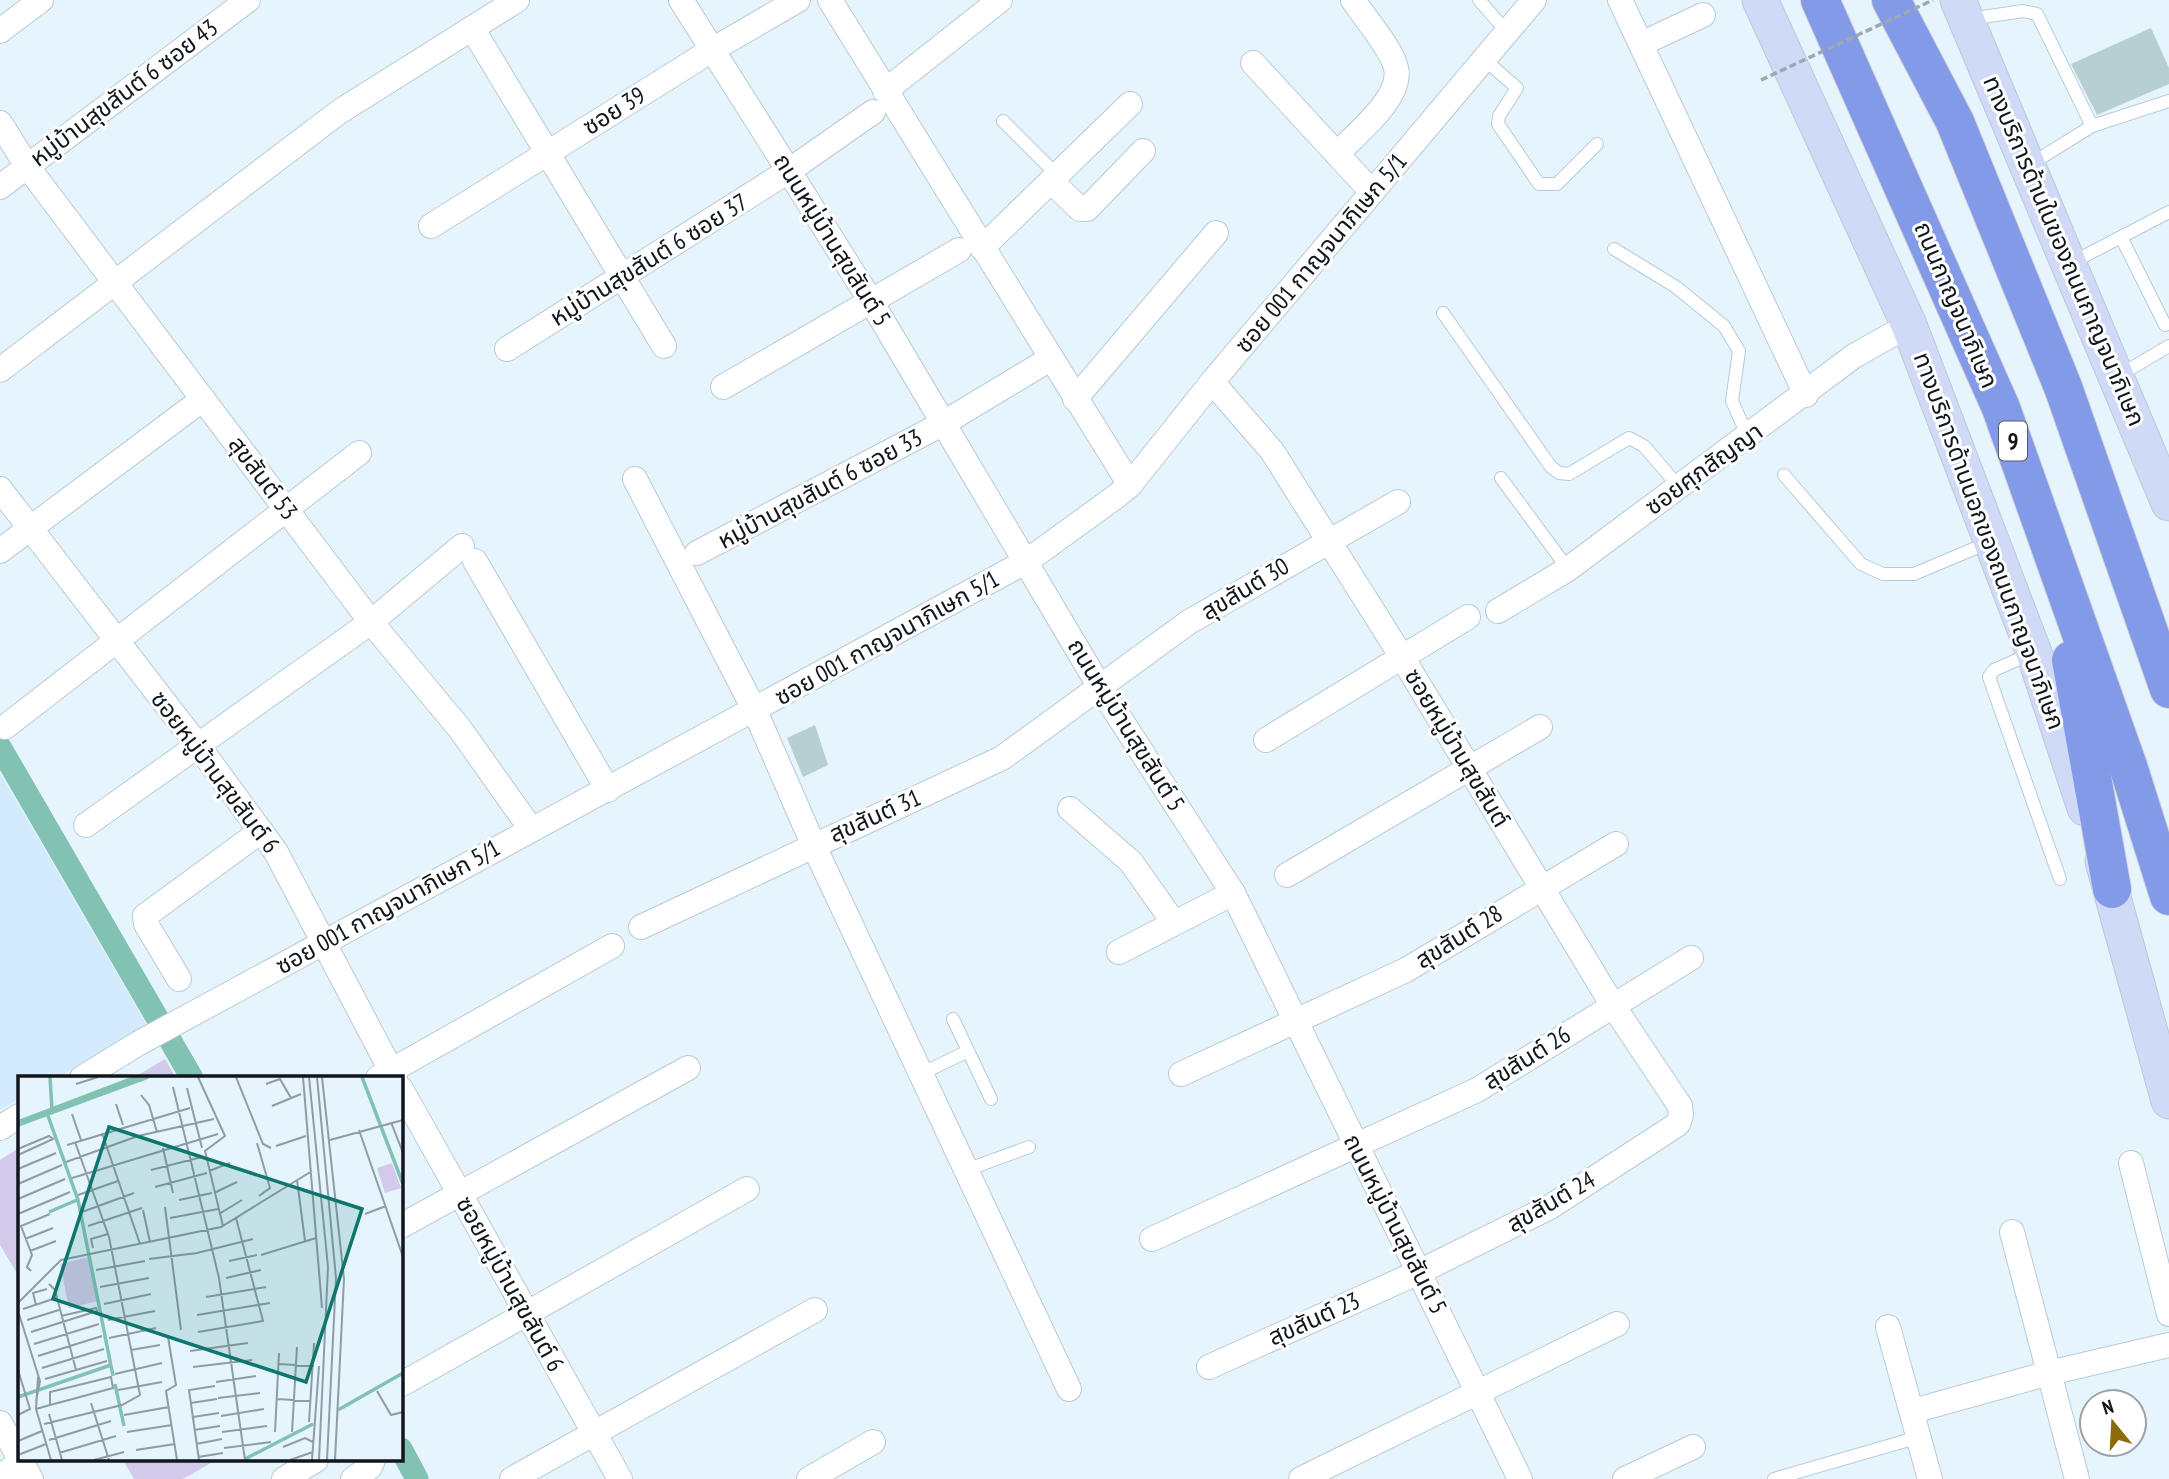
<svg xmlns="http://www.w3.org/2000/svg" width="2169" height="1479" viewBox="0 0 2169 1479" font-family="'PT Sans Narrow','Noto Sans Thai',sans-serif">
<style>
.built{fill:#d3ebfd}
.green{fill:#d3c9ea}
.lines{fill:none;stroke-linecap:round;stroke-linejoin:round}
.canal{stroke:#81c2b2;stroke-width:23}
.building{fill:#b8cfd2}
.service-casing{stroke:#b9cad6;stroke-width:14}
.minor-casing{stroke:#b9cad6;stroke-width:26}
.secondary-casing{stroke:#b9cad6;stroke-width:37}
.trunk-casing{stroke:#d4d5d6;stroke-width:40}
.service{stroke:#fff;stroke-width:12}
.minor{stroke:#fff;stroke-width:24}
.secondary{stroke:#d0d9f6;stroke-width:35}
.trunk{stroke:#829ae8;stroke-width:38}
.path-bridge{stroke:#9da8b0;stroke-width:3.5;stroke-dasharray:7 3.5;stroke-linecap:butt}
.labels{text-anchor:middle;stroke-width:6;stroke-linejoin:round;paint-order:stroke}
.shield{fill:#fff;stroke:#585c5f;stroke-width:2}
.shield-label{font-size:23px;font-weight:bold;fill:#10161b}
.street-label{font-size:24px;fill:#10161b;stroke:#fff}
.inset-river{fill:none;stroke:#81c2b2;stroke-width:3.5}
.inset-road{fill:none;stroke:#909ba3;stroke-width:2}
.view{fill:#0f766e;fill-opacity:0.15;stroke:#0f766e;stroke-width:3.5}
.inset-edge{fill:none;stroke:#10161b;stroke-width:3.5}
</style>
<rect width="100%" height="100%" fill="#e6f4fe"/>
<polygon class="built" points="0,773 148,1027 57,1078 19,1078 19,1099 0,1110"/>
<g class="green">
<polygon points="165,1059 176,1078 133,1078"/>
<polygon points="19,1148 19,1277 0,1245 0,1160"/>
<polygon points="123,1460 216,1460 183,1479 134,1479"/>
</g>
<g class="lines">
<g class="canal">
<polyline points="0,747 192,1078"/>
<polyline points="401,1449 417,1479"/>
</g>
</g>
<g class="building">
<polygon points="2151,28 2169,68 2169,84 2097,115 2071,64"/>
<polygon points="815,725 828,765 803,777 787,738"/>
</g>
<g class="lines">
<defs>
<g id="service">
<polyline points="1479,0 1507,32"/>
<polyline points="1970,19 2023,11 2037,14 2092,126 2031,164"/>
<polyline points="1484,59 1517,88 1499,116 1498,124 1539,184 1557,184 1597,144"/>
<polyline points="1003,121 1057,175"/>
<polyline points="2092,126 2169,101"/>
<polyline points="2121,237 2165,325"/>
<polyline points="1614,249 1676,287 1724,326 1739,351 1732,401 1748,437"/>
<polyline points="2071,263 2169,212"/>
<polyline points="1443,313 1551,467 1559,473 1569,474 1629,438 1644,446 1679,487"/>
<polyline points="2118,376 2169,346"/>
<polyline points="1784,475 1861,564 1883,574 1914,574 1990,542"/>
<polyline points="1501,478 1568,569"/>
<polyline points="2033,653 1994,670 1989,677 2060,879"/>
<polyline points="953,1019 991,1099"/>
<polyline points="921,1074 968,1051"/>
<polyline points="966,1170 1029,1147"/>
<polyline points="1774,1479 1919,1437"/>
</g>
<g id="minor">
<polyline points="681,0 872,303 1101,689 1233,893 1520,1479"/>
<polyline points="830,0 1130,485"/>
<polyline points="1620,0 1806,395"/>
<polyline points="472,28 664,346"/>
<polyline points="0,31 41,0"/>
<polyline points="1641,44 1703,15"/>
<polyline points="1253,63 1372,192"/>
<polyline points="885,91 1000,0"/>
<polyline points="0,123 27,166 371,622 460,729 531,829"/>
<path d="M1337,154C1356,134 1403,97 1396,68C1392,49 1364,17 1353,0"/>
<polyline points="1051,181 1080,209 1087,209 1143,151"/>
<polyline points="0,187 248,0"/>
<polyline points="431,226 712,50 798,0"/>
<polyline points="982,248 1130,104"/>
<polyline points="507,349 790,170 873,112"/>
<polyline points="0,370 339,112 517,0"/>
<polyline points="723,387 959,250"/>
<polyline points="1075,399 1216,233"/>
<polyline points="635,479 755,711 813,844 1069,1389"/>
<polyline points="0,489 199,747 276,852 395,1078"/>
<polyline points="0,551 203,399"/>
<polyline points="697,553 942,424 1050,359"/>
<polyline points="475,561 608,790"/>
<polyline points="1498,611 1568,569 1854,356 1909,325"/>
<polyline points="5,727 359,453"/>
<polyline points="1266,740 1468,617"/>
<polyline points="1070,809 1131,862 1174,923"/>
<polyline points="86,825 371,622 462,546"/>
<polyline points="1287,875 1540,727"/>
<polyline points="641,927 1002,758 1189,622 1398,502"/>
<polyline points="1119,952 1233,893"/>
<polyline points="179,979 146,924 145,916 261,831"/>
<polyline points="1181,1074 1406,970 1616,844"/>
<polyline points="82,1078 139,1043 1027,561 1118,495 1130,485 1212,382 1534,0"/>
<polyline points="378,1078 612,946"/>
<polyline points="401,1089 620,1479"/>
<polyline points="0,1128 19,1116"/>
<polyline points="2131,1163 2169,1314"/>
<polyline points="401,1226 688,1068"/>
<polyline points="2012,1232 2077,1479"/>
<polyline points="1152,1239 1477,1090 1691,958"/>
<polyline points="1888,1327 1930,1479"/>
<polyline points="1209,1367 1419,1272 1550,1207 1678,1124 1681,1115 1680,1106 1612,1004 1402,657 1272,451 1212,382"/>
<polyline points="402,1384 747,1189"/>
<polyline points="1913,1411 2049,1373 2169,1345"/>
<polyline points="0,1423 31,1479"/>
<polyline points="0,1477 20,1462"/>
<polyline points="284,1479 316,1460"/>
<polyline points="353,1479 370,1467 373,1460"/>
<polyline points="512,1479 815,1310"/>
<polyline points="809,1479 873,1442"/>
<polyline points="1301,1479 1617,1324"/>
<polyline points="1625,1479 1693,1447"/>
</g>
<g id="secondary">
<polyline points="1760,0 1909,325 2034,653 2085,808"/>
<polyline points="1958,0 2169,503"/>
<polyline points="2103,861 2169,1101"/>
</g>
<g id="trunk">
<polyline points="1820,0 2001,408 2128,766 2169,896"/>
<polyline points="1891,0 1955,122 2063,387 2169,689"/>
<polyline points="2071,660 2112,889"/>
</g>
</defs>
<use href="#service" class="service-casing"/>
<use href="#minor" class="minor-casing"/>
<use href="#secondary" class="secondary-casing"/>
<use href="#trunk" class="trunk-casing"/>
<use href="#service" class="service"/>
<use href="#minor" class="minor"/>
<use href="#secondary" class="secondary"/>
<use href="#trunk" class="trunk"/>
<polyline class="path-bridge" points="1761,80 1933,0"/>
</g>
<g class="labels">
<rect class="shield" x="1999" y="421.5" width="28" height="39" rx="5"/>
<g class="shield-label">
<text x="2013" y="449">9</text>
</g>
<g class="street-label">
<text transform="translate(124 93) rotate(-37)" y="8">หมู่บ้านสุขสันต์ 6 ซอย 43</text>
<text transform="translate(614 111) rotate(-32)" y="8">ซอย 39</text>
<text transform="translate(832 240) rotate(58)" y="8">ถนนหมู่บ้านสุขสันต์ 5</text>
<text transform="translate(2064 251) rotate(67)" y="8">ทางบริการด้านในของถนนกาญจนาภิเษก</text>
<text transform="translate(1321 253) rotate(-50)" y="8">ซอย 001 กาญจนาภิเษก 5/1</text>
<text transform="translate(649 260) rotate(-32)" y="8">หมู่บ้านสุขสันต์ 6 ซอย 37</text>
<text transform="translate(1956 305) rotate(67)" y="8">ถนนกาญจนาภิเษก</text>
<text transform="translate(1704 469) rotate(-36)" y="8">ซอยศุภสัญญา</text>
<text transform="translate(263 478) rotate(53)" y="8">สุขสันต์ 53</text>
<text transform="translate(820 489) rotate(-28)" y="8">หมู่บ้านสุขสันต์ 6 ซอย 33</text>
<text transform="translate(1989 541) rotate(70)" y="8">ทางบริการด้านนอกของถนนกาญจนาภิเษก</text>
<text transform="translate(1245 589) rotate(-31)" y="8">สุขสันต์ 30</text>
<text transform="translate(887 638) rotate(-29)" y="8">ซอย 001 กาญจนาภิเษก 5/1</text>
<text transform="translate(1126 725) rotate(58)" y="8">ถนนหมู่บ้านสุขสันต์ 5</text>
<text transform="translate(1457 748) rotate(59)" y="8">ซอยหมู่บ้านสุขสันต์</text>
<text transform="translate(215 772) rotate(53)" y="8">ซอยหมู่บ้านสุขสันต์ 6</text>
<text transform="translate(875 816) rotate(-24)" y="8">สุขสันต์ 31</text>
<text transform="translate(388 907) rotate(-29)" y="8">ซอย 001 กาญจนาภิเษก 5/1</text>
<text transform="translate(1459 937) rotate(-32)" y="8">สุขสันต์ 28</text>
<text transform="translate(1527 1058) rotate(-32)" y="8">สุขสันต์ 26</text>
<text transform="translate(1551 1202) rotate(-30)" y="8">สุขสันต์ 24</text>
<text transform="translate(1395 1224) rotate(63)" y="8">ถนนหมู่บ้านสุขสันต์ 5</text>
<text transform="translate(510 1284) rotate(61)" y="8">ซอยหมู่บ้านสุขสันต์ 6</text>
<text transform="translate(1314 1319) rotate(-24)" y="8">สุขสันต์ 23</text>
</g>
</g>
<g transform="translate(18 1076)">
<rect width="385" height="385" fill="#e6f4fe"/>
<path d="M374,87L383,112L367,117L359,92ZM70,181L80,225L51,232L42,188Z" fill="#d3c9ea"/>
<path d="M113,1H134L0,50V44Z" fill="#81c2b2"/>
<path class="inset-river" d="M32,1L34,34M344,1L385,108M29,37L60,124L95,300M0,49L130,1M31,136L59,124M97,308L106,350M0,321L93,289M320,334L385,297M227,383L295,348"/>
<path class="inset-road" d="M180,1L207,60L187,75L205,150M218,1L245,68L253,72M285,1L304,232M291,1L310,191L301,384M299,1L318,202L309,384M304,1L326,203L317,384M58,8L80,1M248,8L262,3L273,22M155,11L201,202L227,384M169,12L184,72M123,19L131,29L139,56M98,28L105,49M254,30L283,18M54,38L63,64M373,46L385,77M341,54L385,181M84,57L122,168M312,64L385,44M239,67L252,112L241,120M49,69L172,32M258,70L288,60M145,72L155,117M0,73L31,60L35,63L0,79M48,86L120,60L196,43M0,93L38,77M133,94L184,81M191,95L212,87M54,102L200,58M279,104L287,165M0,108L44,89M137,111L189,97M196,117L219,106M60,119L100,105M0,123L47,103M161,124L194,117M147,131L163,254M125,134L132,166M64,136L116,117M0,138L52,116M201,138L224,124M347,138L368,130M152,142L200,133M70,150L124,132M7,163L35,152M75,172L73,163L90,158M12,175L38,165M243,179L298,162M131,183L179,177L235,163M211,185L239,179M78,194L127,185M13,195L9,191L14,179L3,150L32,138M208,202L243,194M31,208L37,214L58,294M82,211L131,202M188,221L248,211M0,227L43,184L203,151L294,95M86,228L133,218M18,229L15,217L29,213M5,233L38,222M1,238L22,305L18,325M179,239L252,227M9,244L41,234M90,244L137,235M13,256L79,235L78,232L43,240M180,256L245,245L218,142M150,261L158,309L148,315L159,384M91,262L138,252M16,268L81,248M113,274L142,269M172,275L230,267M20,280L84,260M261,288L296,290M175,291L234,284M24,292L86,273M0,294L12,333L0,339M97,298L144,287M20,301L18,333L33,384M27,303L89,285M198,306L238,300M100,314L144,306M359,315L373,339L385,336M200,322L242,317M259,323L292,325M73,327L91,384M173,327L199,323M18,333L32,329L51,324L95,312L93,301L32,316V329M31,338L44,384M106,339L151,331M203,340L246,333M175,341L201,337M291,346L296,267M26,348L104,329L122,319L91,161L57,66M176,354L202,350M109,356L154,349M204,356L249,350M257,356L261,277M274,356L279,271M31,364L93,345M0,365L24,355M178,368L204,363M265,371L287,362L295,366M206,372L253,366M118,374L157,368M41,377L98,360M0,379L28,368M180,381L205,377M76,384L106,376M181,384L171,314L197,310M272,384L295,376M294,384L301,290"/>
<path class="view" d="M91,51L344,133L288,306L35,223Z"/>
<rect width="385" height="385" class="inset-edge"/>
</g>
<g transform="translate(2113 1423) rotate(342)"><circle r="33" fill="#ffffff" stroke="#9fa2a4" stroke-width="2"/>
<path d="M0-5L12 26L0 18L-12 26Z" fill="#8d6a0c"/>
<text y="-10" font-size="19" font-weight="bold" text-anchor="middle" fill="#10161b">N</text>
</g>
</svg>
